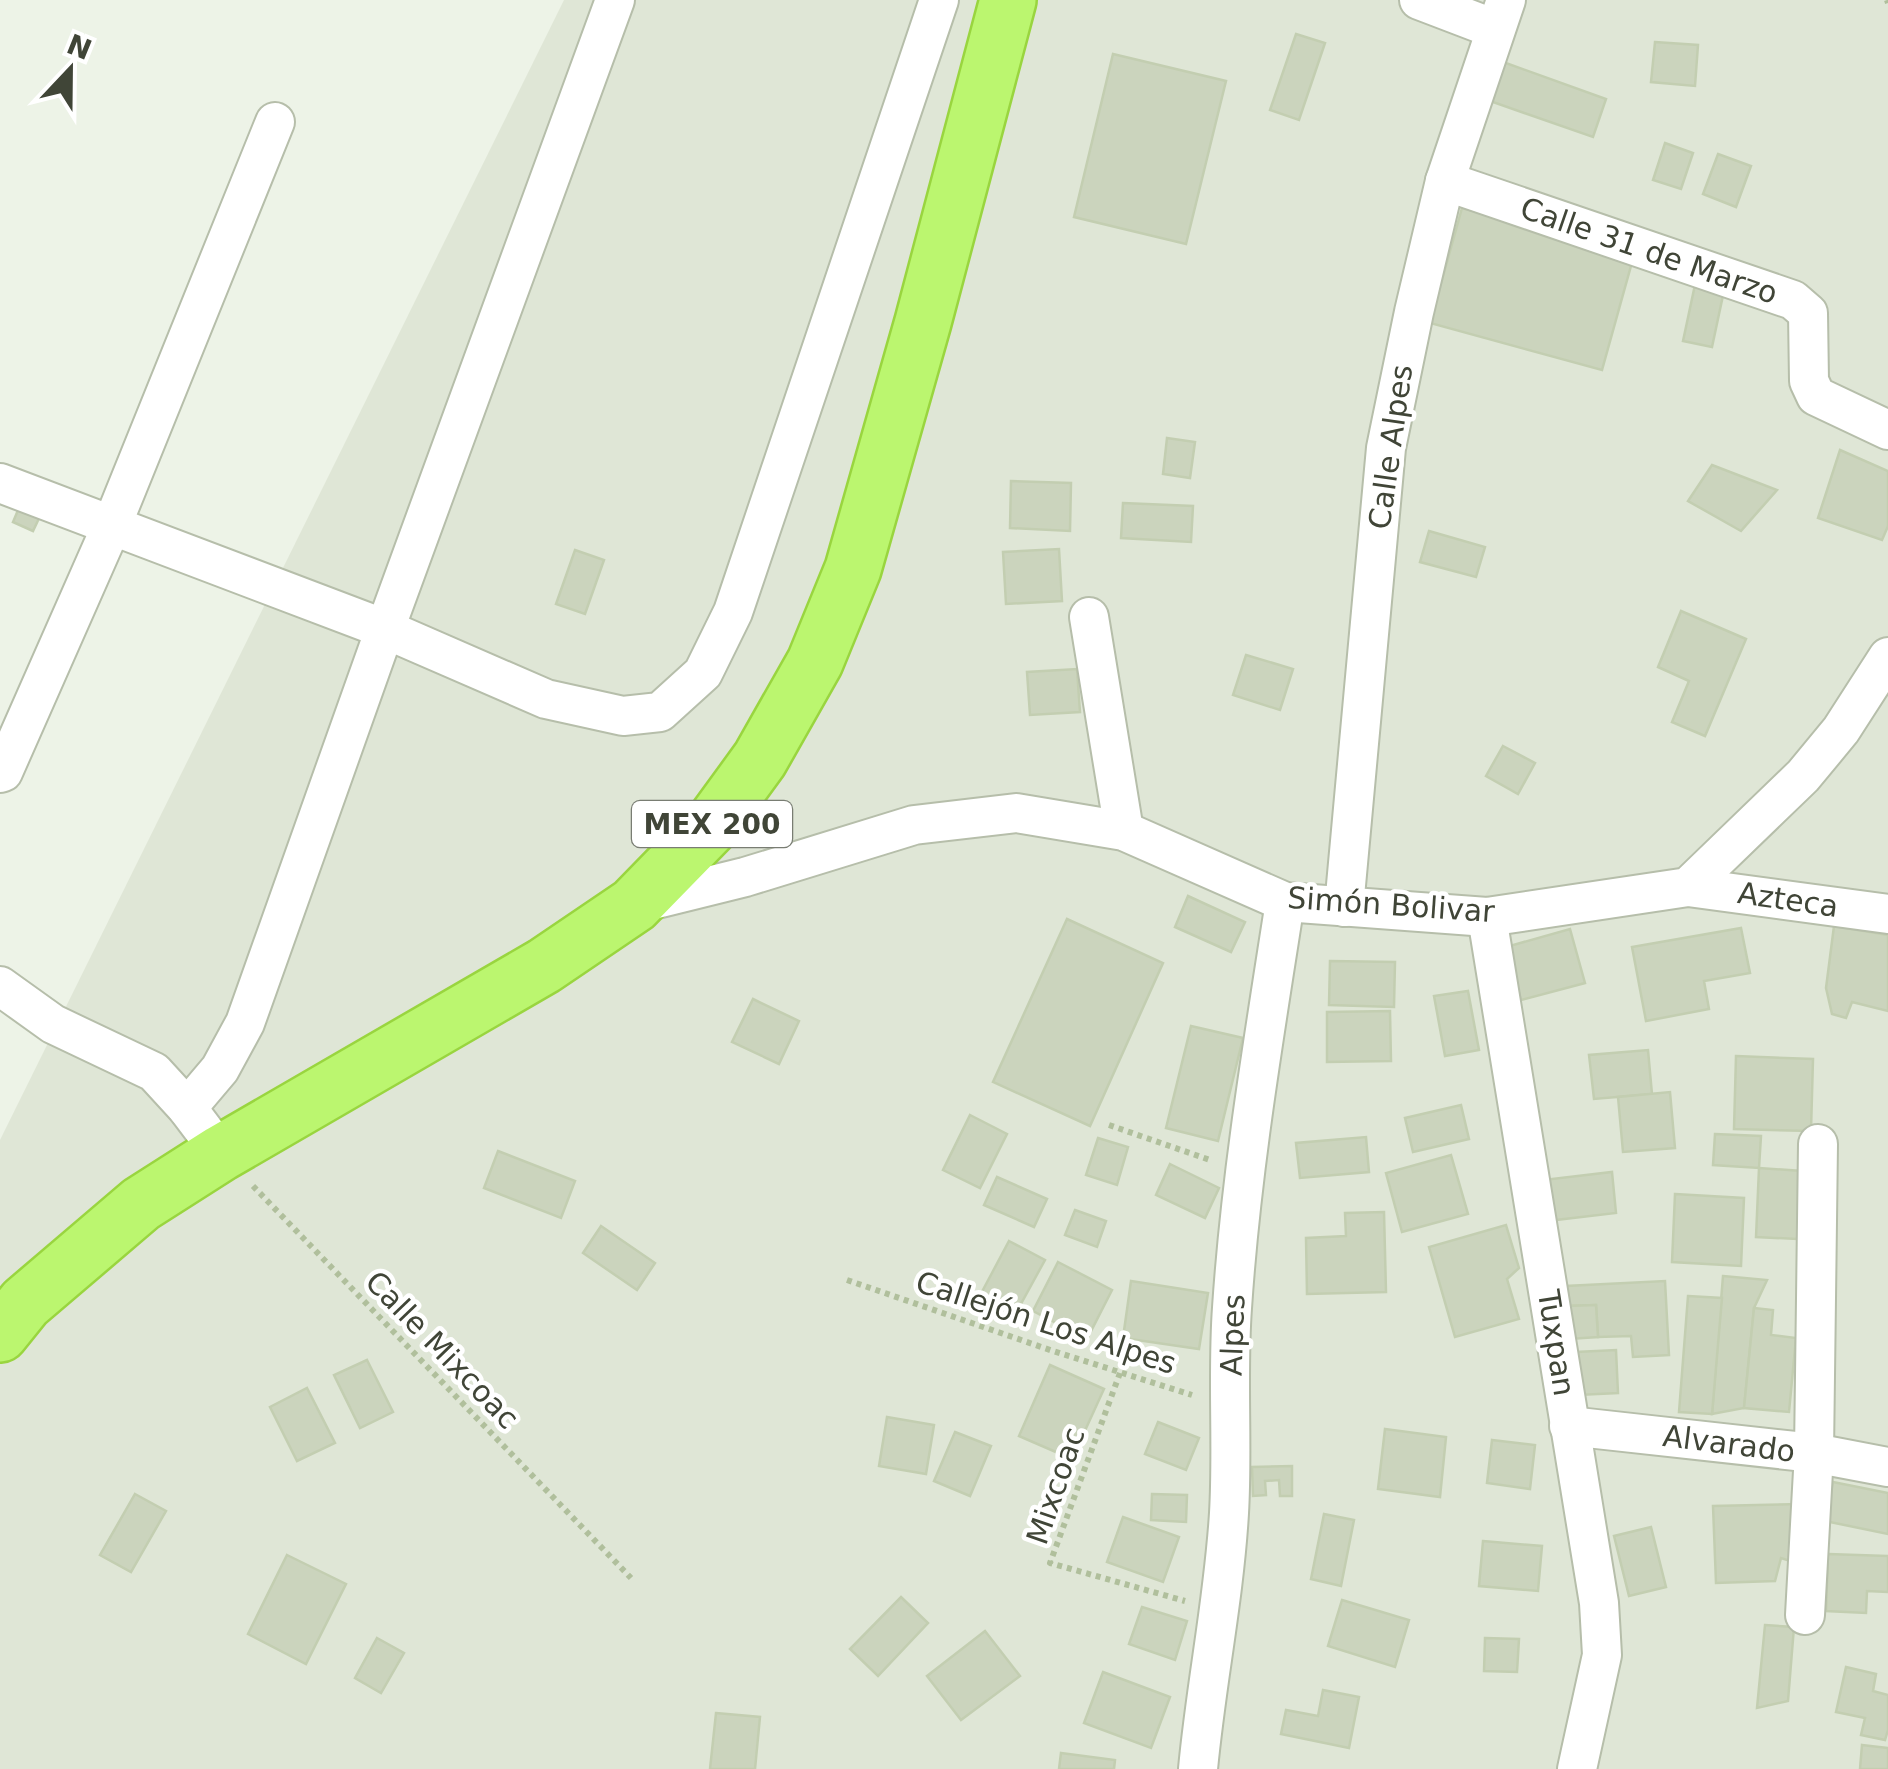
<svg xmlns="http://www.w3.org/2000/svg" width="1888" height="1769" viewBox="0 0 1888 1769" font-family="'DejaVu Sans',sans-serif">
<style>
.residential{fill:#dfe6d6}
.building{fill:#cbd4bd;stroke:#c3ceb1;stroke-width:2.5}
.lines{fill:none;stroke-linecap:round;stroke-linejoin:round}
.street-casing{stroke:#b6beaa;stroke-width:42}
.highway-casing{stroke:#99d53f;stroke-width:60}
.path{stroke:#b0bf9c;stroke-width:6;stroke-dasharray:5 5;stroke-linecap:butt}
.street{stroke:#fff;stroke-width:38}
.highway{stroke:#bbf66f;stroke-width:55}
.labels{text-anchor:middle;stroke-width:9;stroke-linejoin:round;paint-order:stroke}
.shield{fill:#fff;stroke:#797d73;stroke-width:2.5}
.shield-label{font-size:28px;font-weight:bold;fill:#404537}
.street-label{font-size:30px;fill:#404537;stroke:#fff}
</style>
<rect width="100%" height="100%" fill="#edf3e7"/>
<polygon class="residential" points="564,0 1888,0 1888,1769 0,1769 0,1140"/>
<g class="building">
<polygon points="1296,34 1325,43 1299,120 1270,110"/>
<polygon points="1655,42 1698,45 1695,86 1651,82"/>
<polygon points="1113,54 1226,81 1186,244 1074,217"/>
<polygon points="1503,62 1606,99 1593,137 1490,101"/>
<polygon points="1665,143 1693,153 1681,189 1653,180"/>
<polygon points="1718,154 1751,166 1736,207 1703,194"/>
<polygon points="1462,208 1634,255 1602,370 1430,323"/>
<polygon points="1696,280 1725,286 1712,347 1683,341"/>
<polygon points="1167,438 1195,442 1190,478 1163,474"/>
<polygon points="1840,450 1888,471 1888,526 1882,540 1818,518"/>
<polygon points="1712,465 1777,490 1741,531 1688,501"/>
<polygon points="1011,481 1071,483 1070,531 1010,528"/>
<polygon points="21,503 42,512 33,531 13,522"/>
<polygon points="1123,503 1193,506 1191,542 1121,538"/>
<polygon points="1429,531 1485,547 1476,577 1420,562"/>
<polygon points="1059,549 1062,601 1006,604 1003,552"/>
<polygon points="575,550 604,560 585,614 556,604"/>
<polygon points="1681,611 1746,639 1705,736 1672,722 1689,681 1658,667"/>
<polygon points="1246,655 1293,669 1280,710 1233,695"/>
<polygon points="1077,669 1080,712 1030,715 1027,672"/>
<polygon points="1503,746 1535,763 1518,794 1486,776"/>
<polygon points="1188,896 1245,922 1231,952 1175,927"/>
<polygon points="1067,919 1163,963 1090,1126 993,1082"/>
<polygon points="1834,926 1888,935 1888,1011 1852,1002 1846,1018 1832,1014 1826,988"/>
<polygon points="1741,928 1750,973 1704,981 1709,1009 1646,1021 1632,947"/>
<polygon points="1570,929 1585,983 1521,1000 1506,947"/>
<polygon points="1330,961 1395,962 1394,1007 1329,1005"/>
<polygon points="1468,991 1479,1050 1445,1056 1434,996"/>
<polygon points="753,999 799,1021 779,1064 732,1042"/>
<polygon points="1390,1011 1391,1061 1327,1062 1327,1012"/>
<polygon points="1191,1026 1243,1038 1218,1141 1166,1128"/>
<polygon points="1648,1050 1652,1094 1594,1099 1589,1055"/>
<polygon points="1736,1056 1813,1059 1811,1131 1734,1129"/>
<polygon points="1670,1092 1675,1148 1623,1152 1618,1097"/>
<polygon points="1461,1105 1469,1139 1413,1152 1405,1118"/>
<polygon points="970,1115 1007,1134 980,1188 943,1170"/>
<polygon points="1715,1134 1761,1136 1759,1168 1713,1165"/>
<polygon points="1366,1137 1369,1172 1300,1178 1296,1143"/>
<polygon points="1098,1138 1128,1147 1117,1185 1086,1175"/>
<polygon points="498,1151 575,1181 561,1218 484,1188"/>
<polygon points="1451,1155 1468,1214 1402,1232 1386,1173"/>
<polygon points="1170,1164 1219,1188 1205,1218 1156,1195"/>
<polygon points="1759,1168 1802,1171 1797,1239 1756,1237"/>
<polygon points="1612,1172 1616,1213 1547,1221 1543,1180"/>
<polygon points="997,1177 1047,1199 1034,1227 984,1205"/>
<polygon points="1675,1194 1744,1198 1741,1266 1672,1262"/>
<polygon points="1075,1210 1106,1221 1097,1247 1065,1235"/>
<polygon points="1384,1212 1386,1292 1307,1294 1306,1238 1346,1236 1345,1213"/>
<polygon points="1506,1225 1519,1268 1507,1279 1519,1319 1455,1337 1429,1247"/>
<polygon points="601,1226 655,1263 637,1290 583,1253"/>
<polygon points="1009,1241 1045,1260 1011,1322 976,1303"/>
<polygon points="1058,1262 1112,1290 1087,1339 1033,1311"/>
<polygon points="1723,1276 1767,1280 1754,1308 1744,1408 1712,1414"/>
<polygon points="1131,1281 1208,1293 1199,1349 1123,1338"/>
<polygon points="1665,1281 1669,1355 1633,1357 1631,1336 1598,1337 1596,1305 1567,1306 1566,1286"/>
<polygon points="1688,1296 1722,1298 1712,1414 1679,1412"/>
<polygon points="1596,1305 1598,1337 1569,1339 1567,1306"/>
<polygon points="1754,1308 1773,1310 1771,1335 1796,1338 1789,1412 1744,1408"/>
<polygon points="1616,1350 1618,1393 1578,1395 1576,1352"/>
<polygon points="367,1360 393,1412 360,1428 334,1375"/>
<polygon points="1050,1365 1104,1389 1072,1459 1019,1436"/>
<polygon points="307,1388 335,1443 297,1461 270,1407"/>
<polygon points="887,1417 934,1425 926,1474 879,1466"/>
<polygon points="1158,1422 1199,1438 1186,1470 1145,1454"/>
<polygon points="1385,1429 1446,1437 1440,1497 1378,1489"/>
<polygon points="955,1432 991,1446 970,1496 934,1481"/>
<polygon points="1492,1440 1535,1445 1530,1489 1487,1483"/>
<polygon points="1292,1466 1292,1496 1280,1496 1279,1480 1265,1481 1266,1495 1253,1496 1252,1467"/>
<polygon points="1833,1482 1888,1493 1888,1534 1825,1521"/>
<polygon points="135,1494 166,1511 131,1572 100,1555"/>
<polygon points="1152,1494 1187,1495 1186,1522 1151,1520"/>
<polygon points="1801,1504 1803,1565 1781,1558 1775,1581 1716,1583 1713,1506"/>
<polygon points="1324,1514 1354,1520 1341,1586 1311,1579"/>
<polygon points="1123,1517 1179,1537 1163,1582 1107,1562"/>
<polygon points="1651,1527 1666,1587 1629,1596 1614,1536"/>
<polygon points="1483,1541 1542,1546 1538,1591 1479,1586"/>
<polygon points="1828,1554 1888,1556 1888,1592 1867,1591 1866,1613 1826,1611"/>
<polygon points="287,1555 346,1584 306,1664 248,1634"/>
<polygon points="901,1597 928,1623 878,1676 850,1649"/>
<polygon points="1342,1600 1409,1620 1395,1667 1328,1646"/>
<polygon points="1142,1607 1187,1621 1175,1660 1129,1644"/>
<polygon points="1765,1625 1794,1627 1788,1701 1757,1708"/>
<polygon points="985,1631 1020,1676 961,1720 927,1676"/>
<polygon points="377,1638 404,1653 381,1693 355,1678"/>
<polygon points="1485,1638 1519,1639 1517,1672 1484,1671"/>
<polygon points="1846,1667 1876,1674 1873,1691 1888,1695 1888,1730 1885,1740 1861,1735 1865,1718 1836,1712"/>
<polygon points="1103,1672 1170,1697 1151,1748 1084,1723"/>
<polygon points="1323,1690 1359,1697 1349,1748 1281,1734 1286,1710 1318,1716"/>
<polygon points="716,1713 760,1717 755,1769 710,1769"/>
<polygon points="1862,1745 1888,1748 1888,1769 1860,1769"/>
<polygon points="1061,1753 1115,1760 1114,1769 1059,1769"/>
</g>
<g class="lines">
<defs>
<g id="street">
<polyline points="1419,0 1495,29"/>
<polyline points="1445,181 1793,300 1808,313 1809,381 1816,396 1888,430"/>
<polyline points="0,483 385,629 546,699 623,716 660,712 703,673 733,612 939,0"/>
<polyline points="1089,617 1124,831"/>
<polyline points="0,773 3,772 112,525 275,122"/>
<polyline points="1688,887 1888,914"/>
<polyline points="636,904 745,877 914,825 1016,813 1124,831 1285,902 1487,917 1688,887 1803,776 1841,730 1888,657"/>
<polyline points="1344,907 1386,448 1414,312 1445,181 1506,0"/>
<polyline points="1487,917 1599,1603 1602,1655 1577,1769"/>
<polyline points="0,986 53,1024 154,1072 187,1108 221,1153"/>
<polyline points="187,1108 220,1069 245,1023 385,629 615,0"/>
<polyline points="1569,1426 1814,1453 1888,1467"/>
<polyline points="1805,1615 1814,1453 1818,1144"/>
<path d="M1198,1769C1206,1683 1224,1599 1229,1513C1233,1445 1227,1376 1232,1308C1241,1172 1264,1037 1285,902"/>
</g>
<polyline id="highway" points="0,1334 25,1303 141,1204 221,1153 544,966 634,905 712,825 760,759 815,662 853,569 923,322 1008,0"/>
</defs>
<use href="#street" class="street-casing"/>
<use href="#highway" class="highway-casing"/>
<g class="path">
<polyline points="1887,0 1888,3"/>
<polyline points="1109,1125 1210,1160"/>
<polyline points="253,1186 631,1578"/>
<polyline points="847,1280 1053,1351 1192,1395"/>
<polyline points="1120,1373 1050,1563 1185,1601"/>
</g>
<use href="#street" class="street"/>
<use href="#highway" class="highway"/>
</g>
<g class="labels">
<rect class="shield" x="632" y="801" width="160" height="46" rx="8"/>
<g class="shield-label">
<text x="712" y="834">MEX 200</text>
</g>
<g class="street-label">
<text transform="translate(1649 251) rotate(19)" y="10">Calle 31 de Marzo</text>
<text transform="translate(1391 447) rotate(-82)" y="10">Calle Alpes</text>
<text transform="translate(1788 900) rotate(8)" y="10">Azteca</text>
<text transform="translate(1391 905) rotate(4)" y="10">Simón Bolivar</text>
<text transform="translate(1046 1323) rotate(18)" y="10">Callejón Los Alpes</text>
<text transform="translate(1233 1335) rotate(-88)" y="10">Alpes</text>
<text transform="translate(1556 1343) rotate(81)" y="10">Tuxpan</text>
<text transform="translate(442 1350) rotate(46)" y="10">Calle Mixcoac</text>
<text transform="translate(1729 1444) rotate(7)" y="10">Alvarado</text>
<text transform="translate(1056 1486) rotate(-71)" y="10">Mixcoac</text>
</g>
</g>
<g transform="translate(70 70) rotate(22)" stroke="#ffffff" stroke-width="8" paint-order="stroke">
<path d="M0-8L18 38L0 25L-18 38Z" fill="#404537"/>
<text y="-15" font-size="28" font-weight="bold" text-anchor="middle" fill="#404537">N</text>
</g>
</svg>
